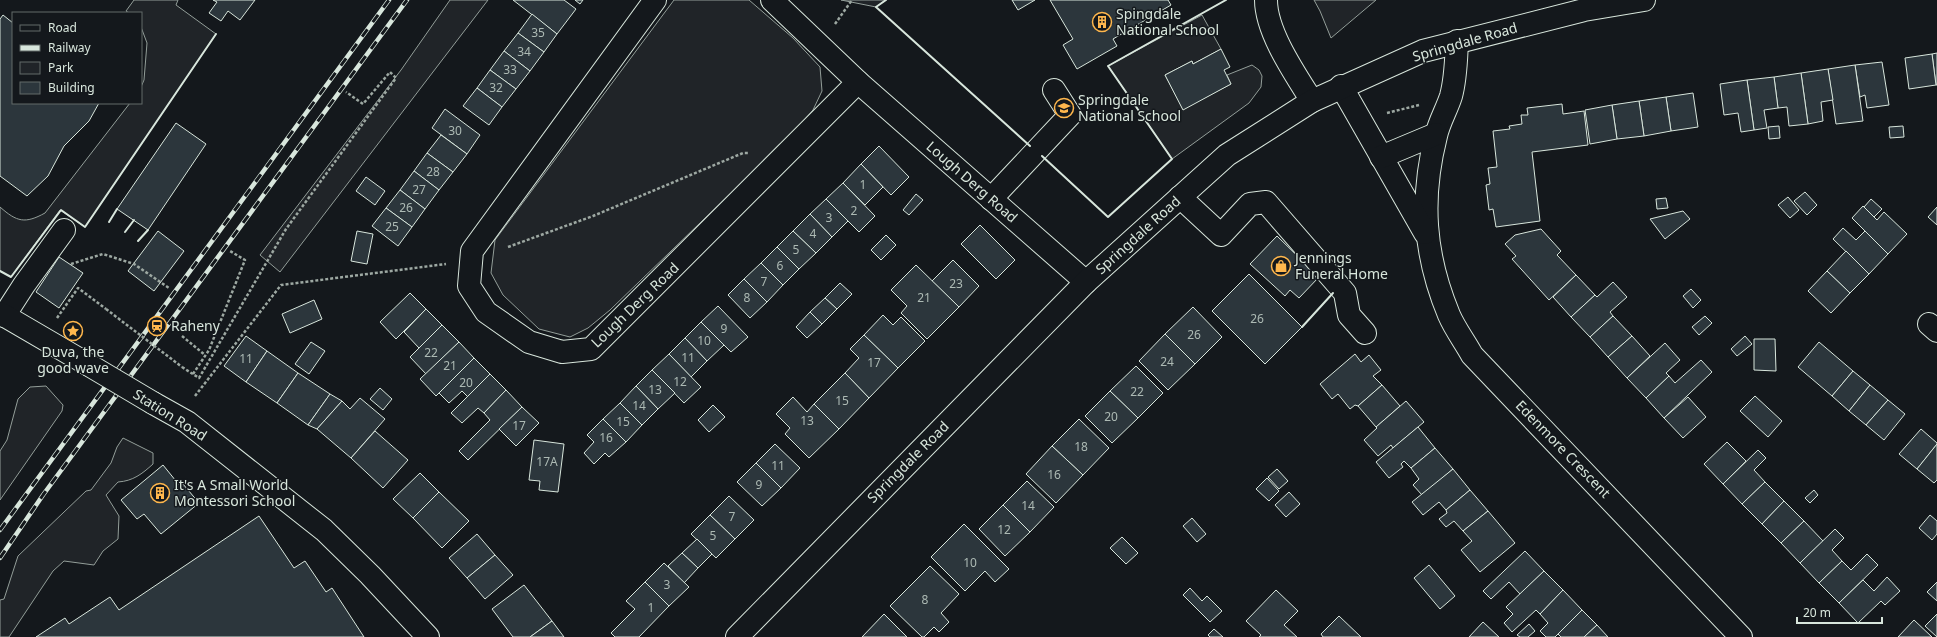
<svg xmlns="http://www.w3.org/2000/svg" width="1937" height="637" viewBox="0 0 1937 637" font-family="'Noto Sans',sans-serif">
<style>
.green{fill:#202428;stroke:#939e99}
.building{fill:#2c363c;stroke:#d8e6dc}
.lines{fill:none;stroke-linecap:round;stroke-linejoin:round}
.minor-casing{stroke:#d8e6dc;stroke-width:24}
.major-casing{stroke:#d8e6dc;stroke-width:24}
.path{stroke:#9da8a2;stroke-width:2.5;stroke-dasharray:3 2;stroke-linecap:butt}
.minor{stroke:#14181c;stroke-width:22}
.major{stroke:#14181c;stroke-width:22}
.rail-casing{stroke:#d8e6dc;stroke-width:4.5}
.rail{stroke:#14181c;stroke-width:3;stroke-dasharray:9;stroke-linecap:butt}
.major-bridge-casing{stroke:#d8e6dc;stroke-width:24;stroke-linecap:butt}
.path-bridge{stroke:#9da8a2;stroke-width:2.5;stroke-dasharray:3 2;stroke-linecap:butt}
.major-bridge{stroke:#14181c;stroke-width:22}
.wall{stroke:#d8e6dc;stroke-width:2}
.labels{text-anchor:middle;stroke-width:3;stroke-linejoin:round;paint-order:stroke}
.number-label{font-size:12px;fill:#adbab4}
.poi-label{font-size:14px;fill:#d8e6dc;stroke:#14181c;text-anchor:start}
.street-label{font-size:14px;fill:#d8e6dc;stroke:#14181c}
</style>
<rect width="100%" height="100%" fill="#14181c"/>
<g class="green">
<path d="M134,0H178L176,5L216,34L85,227L60,210L11,277L0,271V207C17,222 25,224 45,213L130,103H141V87L144,80L147,43L141,27V13H129L126,11Z"/>
<polygon points="450,0 488,0 280,272 260,255 401,70"/>
<polygon points="674,0 749,0 793,38 820,67 822,91 813,110 791,135 610,310 588,328 570,337 539,329 503,295 491,273 495,240"/>
<polygon points="841,0 886,0 876,7"/>
<polygon points="1314,0 1376,0 1331,38 1320,11"/>
<polygon points="1202,15 1221,49 1193,64 1192,61 1165,75 1183,109 1231,84 1227,75 1252,65 1259,70 1262,76 1261,87 1249,103 1172,159 1108,66"/>
<polygon points="46,386 63,405 62,411 0,500 0,451 7,440 18,399 30,387"/>
<path d="M123,438L153,453V464C142,474 133,481 118,482L106,495L119,516L118,539L103,551L94,565L64,561L53,571L9,637H0V600L4,599L18,556L86,491L91,490L111,463L117,447Z"/>
</g>
<g class="building">
<polygon points="213,0 255,0 240,20 228,11 221,21 209,13 217,2"/>
<polygon points="513,0 564,0 576,9 557,34"/>
<polygon points="575,0 583,0 580,4"/>
<polygon points="1012,0 1035,0 1018,10"/>
<polygon points="1050,0 1168,0 1171,5 1113,39 1117,46 1077,69 1063,45 1073,39"/>
<polygon points="532,14 557,34 544,52 518,33"/>
<polygon points="3,15 13,23 13,103 99,103 89,121 64,146 48,176 27,196 0,176 0,19"/>
<polygon points="518,33 544,52 530,71 504,51"/>
<polygon points="1221,49 1230,67 1224,70 1231,84 1183,110 1165,75 1192,61 1193,64"/>
<polygon points="504,51 530,71 516,89 490,70"/>
<polygon points="1937,53 1937,85 1936,85 1932,54"/>
<polygon points="1932,54 1936,85 1909,89 1905,58"/>
<polygon points="1882,62 1889,105 1867,108 1865,95 1860,97 1855,65"/>
<polygon points="1855,65 1863,121 1836,124 1828,69"/>
<polygon points="1828,69 1833,100 1821,102 1823,121 1808,124 1801,73"/>
<polygon points="490,70 516,89 502,107 477,88"/>
<polygon points="1801,73 1808,124 1789,126 1787,107 1778,108 1774,77"/>
<polygon points="1774,77 1778,108 1764,110 1767,128 1754,130 1747,80"/>
<polygon points="1747,80 1754,130 1741,132 1738,113 1724,115 1720,84"/>
<polygon points="477,88 502,107 489,125 463,106"/>
<polygon points="1693,93 1698,127 1671,131 1666,97"/>
<polygon points="1666,97 1671,131 1644,136 1639,101"/>
<polygon points="1639,101 1644,136 1617,139 1612,105"/>
<polygon points="1562,104 1563,114 1584,111 1588,145 1532,152 1540,221 1496,227 1493,209 1489,210 1486,185 1490,184 1488,168 1497,167 1493,131 1510,129 1509,126 1522,124 1521,115 1528,115 1527,108"/>
<polygon points="1612,105 1617,139 1590,144 1585,110"/>
<polygon points="445,109 480,135 467,154 432,128"/>
<polygon points="176,123 206,144 148,230 117,209"/>
<polygon points="1779,126 1780,138 1769,139 1768,127"/>
<polygon points="1903,126 1904,137 1890,138 1889,127"/>
<polygon points="441,135 467,154 453,172 427,153"/>
<polygon points="879,146 909,177 891,195 861,164"/>
<polygon points="427,153 453,172 439,190 414,171"/>
<polygon points="861,164 883,187 865,205 843,183"/>
<polygon points="414,171 439,190 425,209 400,190"/>
<polygon points="366,177 385,191 375,205 356,191"/>
<polygon points="843,183 875,216 859,232 826,199"/>
<polygon points="400,190 425,209 412,227 386,208"/>
<polygon points="1805,192 1817,205 1807,215 1794,201"/>
<polygon points="916,194 923,200 909,215 903,210"/>
<polygon points="1788,197 1799,210 1790,218 1778,205"/>
<polygon points="1666,198 1668,208 1657,209 1656,199"/>
<polygon points="826,199 848,221 832,237 810,214"/>
<polygon points="1871,199 1882,209 1874,217 1864,207"/>
<polygon points="1863,206 1877,220 1884,212 1907,234 1888,254 1852,218"/>
<polygon points="1937,207 1937,225 1928,217"/>
<polygon points="386,208 412,227 398,246 372,226"/>
<polygon points="1683,211 1690,219 1665,239 1650,219"/>
<polygon points="810,214 832,237 816,253 793,231"/>
<polygon points="980,225 1015,260 996,279 961,244"/>
<polygon points="1843,228 1856,240 1865,231 1888,254 1869,274 1833,239"/>
<polygon points="1541,229 1561,251 1557,255 1576,275 1549,300 1512,259 1516,256 1505,244 1515,235"/>
<polygon points="158,231 184,251 154,291 128,271"/>
<polygon points="357,231 373,234 367,264 351,261"/>
<polygon points="793,231 816,253 799,269 777,247"/>
<polygon points="886,235 896,245 881,260 871,250"/>
<polygon points="1277,236 1319,277 1299,298 1290,290 1285,296 1250,264"/>
<polygon points="777,247 799,269 783,285 761,263"/>
<polygon points="1846,251 1869,274 1850,293 1827,271"/>
<polygon points="59,257 83,273 59,308 36,292"/>
<polygon points="953,260 979,286 959,307 932,281"/>
<polygon points="761,263 783,285 767,302 744,279"/>
<polygon points="916,265 959,307 927,339 901,313 907,306 891,290"/>
<polygon points="1827,271 1850,293 1831,313 1808,291"/>
<polygon points="1249,274 1302,327 1265,364 1212,311"/>
<polygon points="1576,275 1595,295 1571,317 1553,297"/>
<polygon points="744,279 767,302 750,318 728,295"/>
<polygon points="1613,282 1627,297 1610,312 1613,316 1590,337 1571,317 1595,295 1597,297"/>
<polygon points="840,283 852,294 837,309 825,298"/>
<polygon points="1691,289 1701,300 1693,308 1683,296"/>
<polygon points="410,293 426,309 396,339 380,322"/>
<polygon points="825,298 837,309 822,324 810,312"/>
<polygon points="314,300 322,319 290,333 282,314"/>
<polygon points="718,306 748,337 731,352 701,322"/>
<polygon points="1193,307 1222,337 1195,364 1165,334"/>
<polygon points="426,309 442,325 419,348 404,332"/>
<polygon points="810,312 822,324 807,338 796,327"/>
<polygon points="883,315 893,325 901,317 925,341 898,368 864,335"/>
<polygon points="1613,316 1632,336 1608,357 1590,337"/>
<polygon points="1705,316 1712,323 1699,335 1692,327"/>
<polygon points="701,322 724,345 707,361 685,338"/>
<polygon points="442,325 459,342 426,374 410,357"/>
<polygon points="1165,334 1195,364 1168,390 1139,361"/>
<polygon points="864,335 898,368 869,398 845,373 859,358 850,349"/>
<polygon points="246,336 267,351 246,382 224,366"/>
<polygon points="1632,336 1650,356 1627,378 1608,357"/>
<polygon points="1745,336 1752,344 1737,356 1731,349"/>
<polygon points="685,338 707,361 691,377 669,354"/>
<polygon points="1754,339 1775,339 1776,371 1754,370"/>
<polygon points="311,342 325,351 309,374 295,364"/>
<polygon points="459,342 474,358 436,396 420,379"/>
<polygon points="1819,342 1853,371 1832,396 1798,367"/>
<polygon points="1665,343 1680,360 1666,373 1669,376 1646,398 1627,378"/>
<polygon points="267,351 298,373 277,403 246,382"/>
<polygon points="669,354 701,387 684,403 652,370"/>
<polygon points="1355,354 1361,362 1369,355 1381,370 1373,376 1382,385 1358,406 1355,405 1350,409 1338,394 1332,399 1320,384"/>
<polygon points="474,358 490,374 468,397 462,391 449,403 439,393"/>
<polygon points="1701,360 1712,372 1664,418 1646,398 1669,376 1675,383"/>
<polygon points="1136,366 1163,393 1138,418 1110,391"/>
<polygon points="652,370 675,393 658,409 636,386"/>
<polygon points="1853,371 1870,385 1849,411 1832,396"/>
<polygon points="298,373 330,394 308,425 277,403"/>
<polygon points="845,373 869,398 839,429 814,404"/>
<polygon points="490,374 506,390 484,413 478,408 462,423 451,413"/>
<polygon points="1382,385 1400,406 1376,427 1358,406"/>
<polygon points="1870,385 1888,400 1866,425 1849,411"/>
<polygon points="636,386 658,409 642,425 620,403"/>
<polygon points="380,388 392,399 383,410 370,399"/>
<polygon points="506,390 522,407 468,460 459,451 490,420 484,413"/>
<polygon points="1110,391 1138,418 1112,443 1085,416"/>
<polygon points="330,394 342,401 317,429 308,425"/>
<polygon points="1755,396 1782,421 1768,437 1740,411"/>
<polygon points="793,397 807,412 814,404 839,429 809,458 785,434 790,428 776,414"/>
<polygon points="1688,397 1706,417 1683,438 1664,418"/>
<polygon points="360,398 385,419 351,458 317,429 342,401 350,409"/>
<polygon points="1888,400 1905,414 1884,440 1866,425"/>
<polygon points="1406,401 1424,422 1393,448 1391,445 1378,456 1364,440 1377,428 1376,427"/>
<polygon points="620,403 642,425 626,442 603,419"/>
<polygon points="713,405 725,417 709,432 698,420"/>
<polygon points="522,407 539,423 516,446 499,429"/>
<polygon points="603,419 626,442 609,457 605,453 594,464 584,453 594,442 587,435"/>
<polygon points="1079,419 1109,448 1083,475 1052,446"/>
<polygon points="1418,427 1435,448 1411,468 1404,461 1401,464 1403,467 1389,478 1376,462"/>
<polygon points="1921,429 1937,443 1937,444 1917,469 1899,454"/>
<polygon points="375,431 408,460 383,488 351,458"/>
<polygon points="534,440 564,444 558,492 539,490 540,481 529,480"/>
<polygon points="1727,442 1746,461 1723,484 1704,464"/>
<polygon points="775,444 800,468 781,488 756,463"/>
<polygon points="1937,444 1937,480 1934,483 1917,469"/>
<polygon points="1052,446 1083,475 1056,503 1026,474"/>
<polygon points="1435,448 1453,469 1422,495 1413,485 1419,479 1411,468"/>
<polygon points="1758,450 1766,458 1754,470 1765,482 1742,504 1723,484"/>
<polygon points="756,463 781,488 762,506 737,482"/>
<polygon points="163,465 180,486 183,484 199,503 161,534 144,514 137,519 121,500"/>
<polygon points="1277,469 1288,481 1279,489 1268,477"/>
<polygon points="1453,469 1470,490 1446,510 1439,502 1423,515 1412,502"/>
<polygon points="420,473 439,492 413,518 393,499"/>
<polygon points="1267,478 1279,491 1269,501 1256,489"/>
<polygon points="1027,481 1054,507 1030,532 1003,505"/>
<polygon points="1765,482 1784,501 1762,524 1742,504"/>
<polygon points="1470,490 1488,511 1463,531 1454,521 1446,527 1439,519 1447,513 1446,510"/>
<polygon points="1814,490 1818,495 1810,503 1805,498"/>
<polygon points="439,492 469,521 442,548 413,518"/>
<polygon points="1289,492 1300,504 1286,517 1275,505"/>
<polygon points="729,496 754,520 735,539 710,515"/>
<polygon points="1784,501 1804,521 1781,543 1762,524"/>
<polygon points="1003,505 1030,532 1005,556 979,529"/>
<polygon points="1488,511 1515,543 1480,572 1461,550 1472,541 1463,531"/>
<polygon points="710,515 735,539 716,558 691,534"/>
<polygon points="1930,515 1937,521 1937,534 1932,540 1919,528"/>
<polygon points="259,516 294,568 305,561 326,592 332,588 364,637 36,637 65,618 69,624 110,597 119,610"/>
<polygon points="1192,518 1206,534 1197,542 1183,526"/>
<polygon points="1804,521 1823,541 1800,563 1781,543"/>
<polygon points="964,524 1009,569 995,582 985,571 965,591 931,557"/>
<polygon points="1835,529 1844,538 1832,550 1842,561 1819,583 1800,563"/>
<polygon points="477,534 495,555 467,578 449,558"/>
<polygon points="1122,537 1138,553 1126,564 1110,548"/>
<polygon points="697,539 712,554 698,568 682,553"/>
<polygon points="1525,551 1544,571 1520,594 1509,582 1491,599 1483,591"/>
<polygon points="682,553 698,568 684,583 668,566"/>
<polygon points="1867,554 1878,565 1839,603 1819,583 1842,561 1851,570"/>
<polygon points="495,555 513,575 485,599 467,578"/>
<polygon points="664,563 689,587 669,606 645,582"/>
<polygon points="1429,565 1455,596 1440,609 1414,578"/>
<polygon points="930,566 959,594 941,613 949,622 939,632 934,627 924,637 922,637 890,606"/>
<polygon points="1544,571 1563,590 1540,614 1536,610 1512,632 1504,623 1513,614 1506,607"/>
<polygon points="1887,577 1900,591 1885,605 1881,601 1858,623 1839,603 1863,580 1874,591"/>
<polygon points="645,582 669,606 639,637 615,637 611,633 635,609 626,601"/>
<polygon points="1937,582 1937,601 1927,592"/>
<polygon points="524,585 552,621 530,637 513,637 492,609"/>
<polygon points="1190,588 1202,601 1207,596 1222,611 1210,622 1183,595"/>
<polygon points="1276,590 1298,611 1284,625 1297,637 1259,637 1261,635 1246,621"/>
<polygon points="1563,590 1582,610 1555,637 1546,637 1540,631 1548,623 1540,614"/>
<polygon points="1582,610 1597,625 1584,637 1561,637 1558,634"/>
<polygon points="884,614 907,637 862,637"/>
<polygon points="1937,614 1937,637 1925,626"/>
<polygon points="1339,616 1361,637 1323,637 1321,634"/>
<polygon points="1914,620 1932,637 1898,637"/>
<polygon points="552,621 564,637 530,637"/>
<polygon points="1483,622 1499,637 1469,637"/>
<polygon points="1529,624 1535,631 1528,637 1520,637 1517,635"/>
<polygon points="1597,625 1608,637 1584,637"/>
<polygon points="1214,629 1223,637 1210,637 1208,635"/>
</g>
<g class="lines">
<defs>
<g id="minor">
<polyline points="655,0 472,251 469,286 486,312 529,342 562,352 591,349 858,82"/>
<polyline points="772,0 858,82 1086,282"/>
<path d="M1266,0C1266,32 1295,74 1312,101"/>
<path d="M1457,41C1456,60 1456,78 1451,96C1447,109 1439,122 1436,136C1420,199 1424,255 1449,315C1455,329 1465,342 1472,355L1741,637"/>
<polyline points="1341,86 1425,233"/>
<polyline points="1381,157 1436,134"/>
<polyline points="1180,197 1221,235 1250,204 1266,202 1345,293 1349,315 1365,333"/>
<polyline points="991,199 1070,115 1054,90"/>
<polyline points="4,316 24,285 64,230"/>
<polyline points="1929,324 1937,331"/>
<polyline points="737,637 1086,282 1227,155 1312,101 1423,51 1584,10 1644,0"/>
</g>
<g id="major">
<polyline points="0,313 89,365"/>
<polyline points="153,403 187,422 324,530 370,575 428,637"/>
</g>
</defs>
<use href="#minor" class="minor-casing"/>
<use href="#major" class="major-casing"/>
<g class="path">
<polyline points="835,24 852,0"/>
<polyline points="1387,113 1419,105"/>
<polyline points="508,247 593,216 743,153 749,153"/>
<polyline points="71,264 103,254 134,264 169,288"/>
<polyline points="57,318 78,288 106,309"/>
<polyline points="182,336 205,355"/>
<polyline points="182,367 199,378 286,229 396,78 390,72 363,104 346,92"/>
<polyline points="193,374 209,350 245,260 230,251"/>
<polyline points="195,396 281,285 446,264"/>
</g>
<use href="#minor" class="minor"/>
<use href="#major" class="major"/>
<defs>
<g id="rail">
<polyline points="0,530 389,0"/>
<polyline points="0,558 43,495 407,0"/>
</g>
</defs>
<use href="#rail" class="rail-casing"/>
<use href="#rail" class="rail"/>
<defs>
<polyline id="major-bridge" points="89,365 153,403"/>
</defs>
<use href="#major-bridge" class="major-bridge-casing"/>
<polyline class="path-bridge" points="106,309 182,367"/>
<use href="#major-bridge" class="major-bridge"/>
<g class="wall">
<polyline points="886,0 876,7 1030,146"/>
<polyline points="1042,156 1108,217 1172,159 1108,66 1226,0"/>
<polyline points="109,222 117,209"/>
<polyline points="125,232 134,220"/>
<polyline points="138,241 148,230"/>
<polyline points="0,271 11,277 61,210 85,227 216,34"/>
<polyline points="1302,327 1333,293"/>
</g>
</g>
<defs>
<symbol id="building-ring" viewBox="-11 -11 22 22"><circle r="9.5" fill="#14181c" stroke="#ffb74d" stroke-width="1.5"/><path d="M-4-6H4V6H1V3H-1V6H-4ZM-2.5-4.3h1.7v1.8h-1.7ZM.8-4.3h1.7v1.8H.8ZM-2.5-1h1.7V.8h-1.7ZM.8-1h1.7V.8H.8Z" fill="#ffb74d"/></symbol>
<symbol id="school-ring" viewBox="-11 -11 22 22"><circle r="9.5" fill="#14181c" stroke="#ffb74d" stroke-width="1.5"/><path d="M0-5L7-2L0 1L-7-2ZM-4 1L0 2.5L4 1V4Q0 6-4 4Z" fill="#ffb74d"/></symbol>
<symbol id="shop-ring" viewBox="-11 -11 22 22"><circle r="9.5" fill="#14181c" stroke="#ffb74d" stroke-width="1.5"/><path d="M-5-2.5h2.3a2.7 3.5 0 0 1 5.4 0H5L5.5 6h-11ZM-1.5-2.5h3a1.5 2.3 0 0 0-3 0Z" fill="#ffb74d"/></symbol>
<symbol id="station-ring" viewBox="-11 -11 22 22"><circle r="9.5" fill="#14181c" stroke="#ffb74d" stroke-width="1.5"/><path d="M-3-6H3Q5-6 5-4V2Q5 4 3 4L4.5 6H3L1.5 4h-3L-3 6H-4.5L-3 4Q-5 4-5 2V-4Q-5-6-3-6ZM-3.5-4v3h7v-3ZM-3.5 1v1.5H-2V1ZM2 1v1.5H3.5V1Z" fill="#ffb74d"/></symbol>
<symbol id="sight-ring" viewBox="-11 -11 22 22"><circle r="9.5" fill="#14181c" stroke="#ffb74d" stroke-width="1.5"/><path d="M0-6L1.8-2.2L6-1.7L2.9 1.2L3.7 5.4L0 3.3L-3.7 5.4L-2.9 1.2L-6-1.7L-1.8-2.2Z" fill="#ffb74d"/></symbol>
</defs>
<g fill-rule="evenodd">
<use href="#building-ring" x="1091" y="11" width="22" height="22"/>
<use href="#school-ring" x="1053" y="97" width="22" height="22"/>
<use href="#shop-ring" x="1270" y="255" width="22" height="22"/>
<use href="#station-ring" x="146" y="315" width="22" height="22"/>
<use href="#sight-ring" x="62" y="320" width="22" height="22"/>
<use href="#building-ring" x="149" y="482" width="22" height="22"/>
</g>
<g class="labels">
<g class="number-label">
<text x="538" y="37">35</text>
<text x="524" y="56">34</text>
<text x="510" y="74">33</text>
<text x="496" y="92">32</text>
<text x="455" y="135">30</text>
<text x="433" y="176">28</text>
<text x="863" y="189">1</text>
<text x="419" y="194">27</text>
<text x="406" y="212">26</text>
<text x="854" y="215">2</text>
<text x="829" y="222">3</text>
<text x="392" y="231">25</text>
<text x="813" y="238">4</text>
<text x="796" y="254">5</text>
<text x="780" y="270">6</text>
<text x="764" y="286">7</text>
<text x="956" y="288">23</text>
<text x="747" y="302">8</text>
<text x="924" y="302">21</text>
<text x="1257" y="323">26</text>
<text x="724" y="333">9</text>
<text x="1194" y="339">26</text>
<text x="704" y="345">10</text>
<text x="431" y="357">22</text>
<text x="688" y="362">11</text>
<text x="246" y="363">11</text>
<text x="1167" y="366">24</text>
<text x="874" y="367">17</text>
<text x="450" y="370">21</text>
<text x="680" y="386">12</text>
<text x="466" y="387">20</text>
<text x="655" y="394">13</text>
<text x="1137" y="396">22</text>
<text x="842" y="405">15</text>
<text x="639" y="410">14</text>
<text x="1111" y="421">20</text>
<text x="807" y="425">13</text>
<text x="623" y="426">15</text>
<text x="519" y="430">17</text>
<text x="606" y="442">16</text>
<text x="1081" y="451">18</text>
<text x="547" y="466">17A</text>
<text x="778" y="470">11</text>
<text x="1054" y="479">16</text>
<text x="759" y="489">9</text>
<text x="1028" y="510">14</text>
<text x="732" y="521">7</text>
<text x="1004" y="534">12</text>
<text x="713" y="540">5</text>
<text x="970" y="567">10</text>
<text x="667" y="589">3</text>
<text x="925" y="604">8</text>
<text x="651" y="612">1</text>
</g>
<g class="poi-label">
<text x="1116" y="19">Spingdale<tspan x="1116" dy="16">National School</tspan></text>
<text x="1078" y="105">Springdale<tspan x="1078" dy="16">National School</tspan></text>
<text x="1295" y="263">Jennings<tspan x="1295" dy="16">Funeral Home</tspan></text>
<text x="171" y="331">Raheny</text>
<text x="73" y="357" text-anchor="middle">Duva, the<tspan x="73" dy="16">good wave</tspan></text>
<text x="174" y="490">It's A Small World<tspan x="174" dy="16">Montessori School</tspan></text>
</g>
<g class="street-label">
<text transform="translate(1465 42) rotate(-16)" y="5">Springdale Road</text>
<text transform="translate(972 182) rotate(41)" y="5">Lough Derg Road</text>
<text transform="translate(1138 235) rotate(-42)" y="5">Springdale Road</text>
<text transform="translate(635 305) rotate(-44)" y="5">Lough Derg Road</text>
<text transform="translate(170 415) rotate(32)" y="5">Station Road</text>
<text transform="translate(1563 449) rotate(46)" y="5">Edenmore Crescent</text>
<text transform="translate(908 462) rotate(-45)" y="5">Springdale Road</text>
</g>
</g>
<rect x="12" y="12" width="130" height="92" fill="#14181c" stroke="#626a69"/>
<rect x="20" y="25" width="20" height="6" fill="#14181c" stroke="#626a69"/>
<text x="48" y="32" font-size="12" fill="#d8e6dc">Road</text>
<rect x="20" y="45" width="20" height="6" fill="#d8e6dc" stroke="#626a69"/>
<text x="48" y="52" font-size="12" fill="#d8e6dc">Railway</text>
<rect x="20" y="62" width="20" height="12" fill="#202428" stroke="#626a69"/>
<text x="48" y="72" font-size="12" fill="#d8e6dc">Park</text>
<rect x="20" y="82" width="20" height="12" fill="#2c363c" stroke="#626a69"/>
<text x="48" y="92" font-size="12" fill="#d8e6dc">Building</text>
<path d="M1797 617v6h85v-6" fill="none" stroke="#d8e6dc" stroke-width="2"/>
<text x="1803" y="617" font-size="12" fill="#d8e6dc" stroke="#14181c" stroke-width="3" paint-order="stroke">20 m</text>
</svg>
